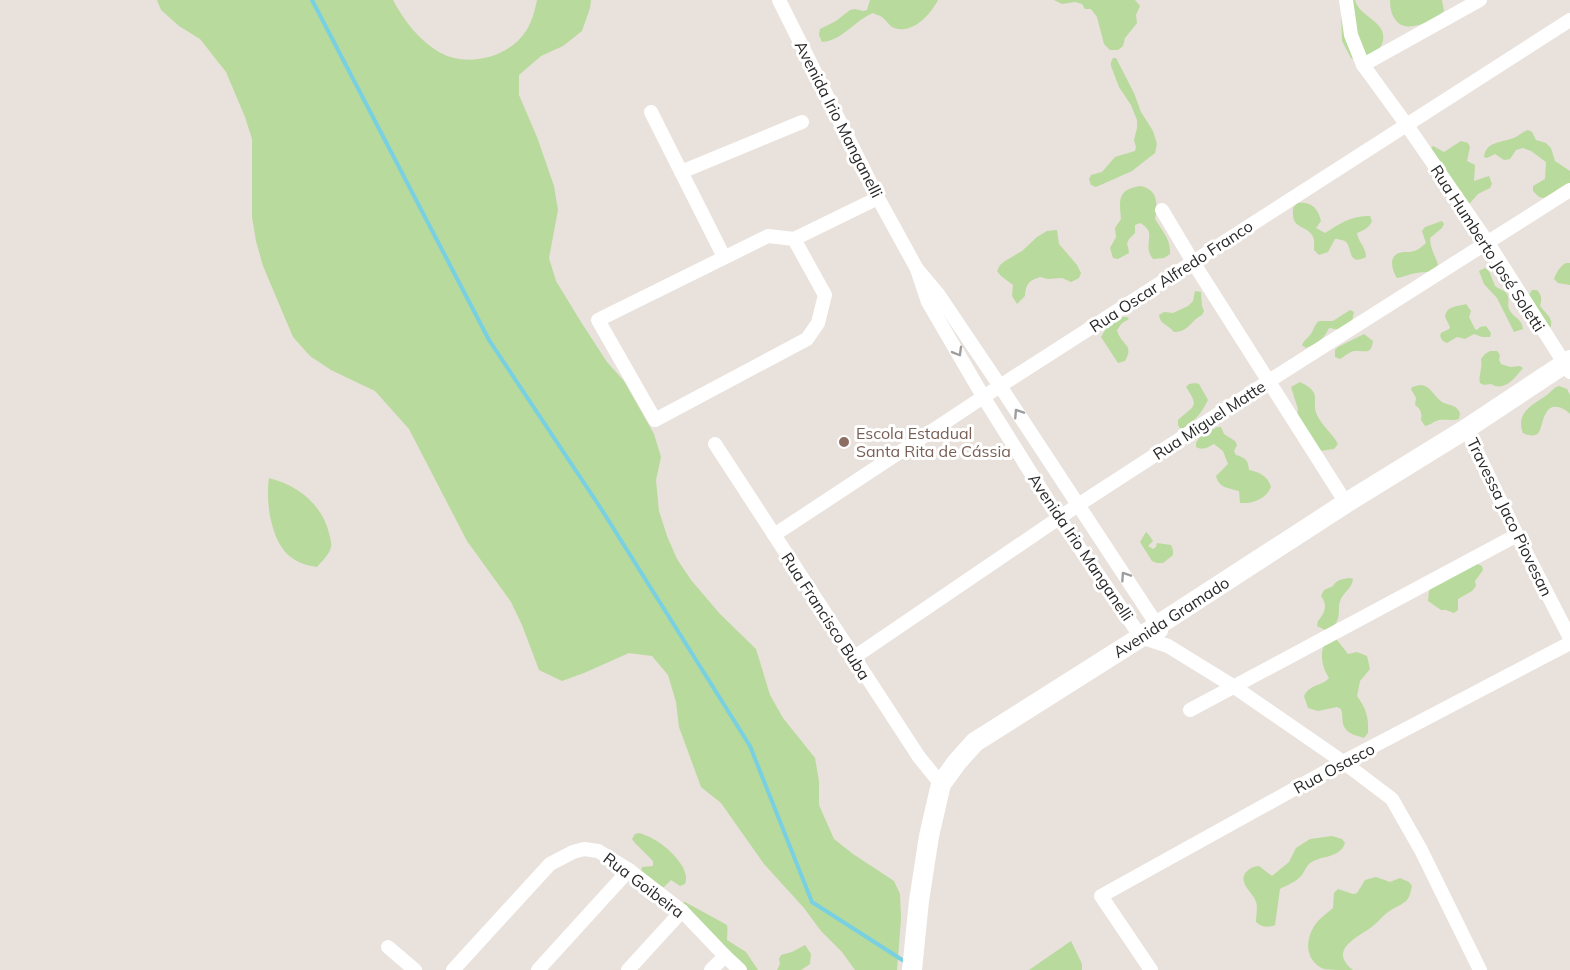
<svg xmlns="http://www.w3.org/2000/svg" width="1570" height="970" viewBox="0 0 1570 970" font-family="Mulish,sans-serif">
<style>
.green{fill:#b8da9c}
.lines{fill:none;stroke-linecap:round;stroke-linejoin:round}
.stream{stroke:#78d0e1;stroke-width:4}
.street{stroke:#fff;stroke-width:14}
.secondary{stroke:#fff;stroke-width:20}
.oneway{stroke:#9e9e9e}
.education-dot{fill:#8d6e63;stroke:#fff;stroke-width:2}
.labels{text-anchor:middle;stroke-width:6;stroke-linejoin:round;paint-order:stroke}
.street-label{font-size:16px;fill:#282828;stroke:#fff}
.education-label{font-size:16px;fill:#785e54;stroke:#fff;text-anchor:start}
</style>
<rect width="100%" height="100%" fill="#e9e1db"/>
<g class="green">
<path d="M157,0H393C404,21 419,40 439,52C466,68 509,58 526,31C532,22 535,10 537,0H591L590,8L582,31L563,46L541,56L519,75V95L537,137L554,186L558,210L549,258L556,281L581,322L607,362L624,381L654,434L661,457L656,480L659,511L667,536L677,559L691,580L720,614L756,649L770,695L783,718L815,758L819,781V805L834,839L853,854L894,881L900,894L901,919L897,970H855L842,952L821,931L804,908L764,864L721,803L701,787L679,727L676,702L668,675L652,656L629,653L584,673L562,681L539,670L522,625L511,602L467,541L409,429L375,391L331,370L310,356L293,337L263,266L256,241L252,217V139L245,117L226,72L200,39L179,26L161,10Z"/>
<path d="M870,0H938C930,15 912,36 892,27C888,24 886,20 882,17C879,15 876,15 873,13C855,20 842,41 822,42L819,35L820,29L836,21L850,10L855,9L863,11L867,10Z"/>
<polygon points="1054,0 1135,0 1140,6 1136,15 1137,23 1125,38 1123,46 1118,50 1110,50 1104,44 1097,17 1091,9 1085,9 1082,4 1075,2 1062,4"/>
<path d="M1342,0H1355C1359,17 1387,21 1383,41C1380,53 1368,56 1358,61L1351,58L1342,41L1341,10Z"/>
<path d="M1390,0H1442L1444,11C1434,20 1405,36 1395,19C1391,14 1390,6 1390,0Z"/>
<polygon points="1113,58 1116,58 1134,93 1141,112 1153,131 1157,144 1155,153 1132,171 1096,187 1091,185 1089,179 1091,175 1102,172 1115,157 1135,151 1136,147 1134,140 1137,128 1137,120 1131,105 1119,87 1111,66 1111,62"/>
<path d="M1528,130L1532,132L1536,140L1546,143L1551,148L1555,161L1570,171V185L1544,198L1539,197L1533,191V186L1545,179L1546,162L1531,151L1523,148L1516,150L1510,159L1504,160L1495,154L1487,158L1484,157C1486,142 1499,143 1510,139C1517,138 1521,132 1528,130Z"/>
<polygon points="1461,141 1468,143 1470,147 1467,161 1475,165 1474,181 1489,176 1492,184 1490,188 1478,194 1470,203 1465,202 1432,156 1431,148 1433,146 1444,152"/>
<path d="M1141,186C1158,190 1158,204 1155,219C1162,231 1171,239 1170,254L1164,258L1153,259C1141,244 1159,233 1140,223L1135,225V233L1129,239L1127,244L1128,247L1129,253L1118,259L1113,258L1110,248L1116,237L1115,228L1121,219C1119,199 1118,189 1141,186Z"/>
<path d="M1297,203C1311,201 1318,208 1321,221L1316,228L1325,233C1339,224 1352,215 1370,216L1372,221C1369,228 1364,230 1357,233C1358,242 1366,247 1366,257C1347,267 1353,247 1345,241C1343,240 1337,239 1335,239L1328,252L1319,255L1314,250C1314,245 1315,239 1312,235C1306,225 1292,229 1293,212C1293,206 1293,208 1297,203Z"/>
<path d="M1442,221L1444,224L1442,228L1430,238C1430,248 1435,255 1438,265C1433,274 1426,271 1416,273C1410,274 1403,277 1397,278C1392,270 1388,257 1399,253C1404,251 1409,253 1414,251C1419,250 1422,246 1426,243L1422,231L1425,227Z"/>
<path d="M1057,230L1059,244L1077,265L1081,273L1079,278L1071,282L1062,278L1048,279L1040,277C1029,281 1026,283 1025,296L1017,304L1012,296L1013,285L1001,276L997,271L1000,265L1005,261L1022,251L1037,237L1047,231Z"/>
<path d="M1566,263H1570V285L1558,283L1554,279C1556,273 1560,266 1566,263Z"/>
<path d="M1485,268L1489,271L1495,286C1498,289 1505,290 1507,294C1510,299 1507,304 1509,309C1514,319 1521,317 1523,329L1514,332L1497,298L1484,284L1479,271Z"/>
<path d="M1532,290H1537C1542,296 1542,299 1540,306C1546,314 1556,320 1549,330L1527,298Z"/>
<path d="M1195,291L1201,292L1202,306L1204,311L1202,315C1190,321 1189,332 1174,332C1168,324 1160,325 1159,315L1164,312L1173,313L1188,306L1193,301Z"/>
<path d="M1466,304L1471,311L1469,317L1475,329L1477,330L1480,327L1486,326L1491,333L1490,337H1482L1474,334L1465,339L1457,337L1447,343L1443,341L1440,336L1441,333L1449,329L1450,327L1445,317C1447,305 1457,307 1466,304Z"/>
<path d="M1350,310L1354,312L1352,321L1341,330L1329,328C1324,339 1318,343 1306,348L1302,345C1304,340 1307,339 1310,335C1314,330 1314,325 1319,321H1333Z"/>
<path d="M1122,317H1127L1129,319L1122,323L1117,330C1121,346 1135,344 1125,361L1118,363L1101,337L1108,325Z"/>
<path d="M1364,334L1373,341C1371,356 1364,350 1354,351C1349,352 1344,357 1340,359L1335,357V350L1338,347Z"/>
<path d="M1490,351H1497L1500,355L1499,360L1501,364L1510,367L1520,366L1523,368C1514,379 1504,392 1491,384L1484,385L1480,383C1478,376 1483,368 1481,359L1485,354Z"/>
<path d="M1300,382C1325,394 1309,400 1318,417C1323,427 1333,434 1338,444L1334,449L1320,451L1297,416L1298,409L1291,387Z"/>
<path d="M1195,383L1199,384L1208,400C1199,417 1196,419 1181,430L1178,425V420C1194,405 1200,408 1186,387L1189,384Z"/>
<path d="M1420,385C1432,386 1434,398 1444,403C1452,406 1456,405 1460,413L1459,419C1452,421 1446,419 1439,420C1434,421 1431,425 1425,426L1421,420C1422,413 1421,409 1415,405L1416,398L1411,389L1412,387Z"/>
<path d="M1559,386L1567,389L1570,395V414C1564,408 1552,402 1546,413C1539,424 1544,442 1523,433C1515,412 1533,405 1547,395C1551,392 1553,388 1559,386Z"/>
<path d="M1217,427H1221L1224,434L1235,441L1237,445L1234,451L1236,455C1246,458 1248,460 1249,470C1259,472 1268,476 1271,487C1266,499 1252,504 1240,503L1239,491C1228,488 1219,488 1216,476L1228,464L1223,451L1214,444C1208,447 1203,451 1196,447V443L1199,438Z"/>
<path d="M269,478C297,485 322,504 329,533C330,538 332,543 331,547C329,555 322,561 317,567C286,563 276,544 270,516C268,503 267,491 269,478Z"/>
<polygon points="1146,532 1149,535 1153,541 1148,546 1153,549 1156,547 1157,543 1171,545 1173,550 1173,555 1163,563 1157,563 1152,561 1140,542"/>
<polygon points="1477,564 1482,566 1483,570 1475,581 1476,586 1472,591 1458,599 1458,610 1454,613 1446,610 1441,610 1428,601 1429,591 1432,585"/>
<path d="M1350,578L1353,579C1352,589 1343,592 1340,601C1338,607 1340,615 1337,621C1335,626 1329,628 1325,630L1317,626L1318,621C1325,613 1328,605 1321,596L1324,590L1333,586C1337,579 1343,579 1350,578Z"/>
<path d="M1331,640H1337L1348,654L1357,652L1367,656L1370,669L1360,681L1357,696C1366,708 1369,718 1368,733L1364,738C1356,735 1346,734 1343,724C1342,719 1343,715 1341,709L1337,707L1318,711L1308,708L1304,696C1311,683 1321,687 1329,678C1322,667 1320,656 1324,644Z"/>
<path d="M639,833C644,835 649,836 653,839C666,845 692,869 685,884L680,886L671,880L664,887H659L641,872L642,867L653,866V861L635,843L632,839L635,834Z"/>
<path d="M1332,836L1342,839L1345,843C1340,859 1319,855 1309,864C1305,868 1304,873 1301,876C1296,882 1287,885 1280,889L1275,925C1268,928 1261,927 1256,922C1256,916 1258,907 1256,902C1254,893 1237,883 1246,872C1250,868 1254,866 1259,866L1272,876L1289,862L1296,848L1310,839Z"/>
<path d="M1376,877L1390,882L1400,878L1409,882L1412,886C1411,890 1410,896 1407,900C1403,904 1396,907 1391,910C1384,914 1379,921 1373,926C1359,937 1327,949 1353,970C1345,970 1331,970 1324,969C1303,960 1305,936 1318,921C1323,916 1328,912 1333,908L1334,893L1338,889L1353,894L1357,893L1365,880Z"/>
<path d="M685,902L727,925C728,930 727,935 727,940L746,952L758,970H738L680,904Z"/>
<polygon points="1071,941 1082,964 1082,970 1029,970"/>
<polygon points="805,945 811,954 810,964 801,970 777,970 780,964 779,959 781,955 792,952"/>
</g>
<g class="lines">
<polyline class="stream" points="312,0 489,340 600,507 750,746 812,902 907,963"/>
<g class="street">
<polyline points="779,0 878,198 917,269 938,294 1000,386 1161,631"/>
<polyline points="1346,0 1351,35 1363,65 1406,124 1488,243 1570,372"/>
<polyline points="1363,65 1480,0"/>
<polyline points="651,112 724,257"/>
<polyline points="681,172 802,122"/>
<polyline points="1162,210 1193,262 1346,503"/>
<polyline points="794,239 825,295 818,323 807,339 655,420 598,320 768,236 794,239 878,198"/>
<polyline points="917,269 928,302 984,398 1059,518 1141,637 1168,646 1233,686 1343,762 1392,799 1421,850 1480,970"/>
<polyline points="1466,429 1517,535 1570,638"/>
<polyline points="715,444 919,757 941,784"/>
<polyline points="774,535 1000,386 1570,20"/>
<polyline points="853,658 1078,505 1269,381 1570,190"/>
<polyline points="1190,710 1517,535"/>
<polyline points="388,947 415,970"/>
<polyline points="453,970 550,864 573,852 584,849 598,851 629,870 682,911 725,956 740,970"/>
<polyline points="538,970 629,870"/>
<polyline points="628,970 682,911"/>
<polyline points="711,970 725,956"/>
<polyline points="1151,970 1101,896 1343,762 1570,643"/>
</g>
<polyline class="secondary" points="912,970 919,901 929,836 941,784 957,762 975,742 1141,637 1158,625 1346,503 1466,429 1570,360"/>
</g>
<defs><path id="oneway-chevron" d="M-2-3.5L2.5 0L-2 3.5" fill="none" stroke-width="1.6" stroke-linecap="round" stroke-linejoin="round" transform="scale(1.5)"/></defs>
<g class="oneway">
<use href="#oneway-chevron" transform="translate(958 352) rotate(60)"/>
<use href="#oneway-chevron" transform="translate(1018 413) rotate(-123)"/>
<use href="#oneway-chevron" transform="translate(1125 576) rotate(-124)"/>
</g>
<circle class="education-dot" cx="844" cy="442" r="6"/>
<g class="labels">
<g class="street-label">
<text transform="translate(839 119) rotate(63)" y="6">Avenida Irio Manganelli</text>
<text transform="translate(1488 248) rotate(57)" y="6">Rua Humberto José Soletti</text>
<text transform="translate(1171 276) rotate(-33)" y="6">Rua Oscar Alfredo Franco</text>
<text transform="translate(1209 420) rotate(-33)" y="6">Rua Miguel Matte</text>
<text transform="translate(1510 517) rotate(64)" y="6">Travessa Jaco Piovesan</text>
<text transform="translate(1081 547) rotate(56)" y="6">Avenida Irio Manganelli</text>
<text transform="translate(826 616) rotate(57)" y="6">Rua Francisco Buba</text>
<text transform="translate(1171 617) rotate(-33)" y="6">Avenida Gramado</text>
<text transform="translate(1334 768) rotate(-28)" y="6">Rua Osasco</text>
<text transform="translate(644 885) rotate(37)" y="6">Rua Goibeira</text>
</g>
<g class="education-label">
<text x="856" y="439">Escola Estadual<tspan x="856" dy="18">Santa Rita de Cássia</tspan></text>
</g>
</g>
</svg>
